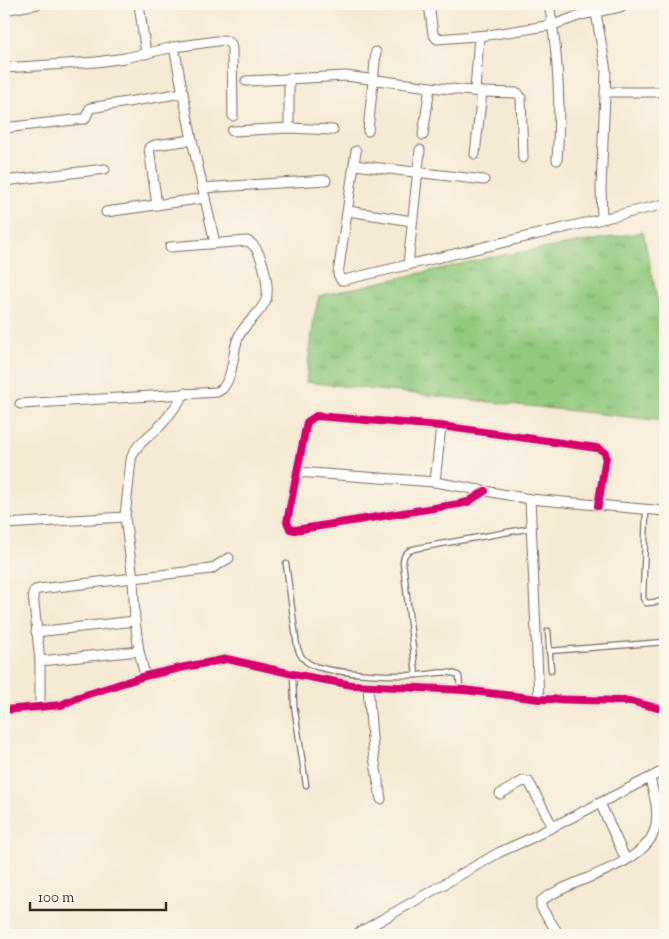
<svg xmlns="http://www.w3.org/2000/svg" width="669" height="939" viewBox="0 0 669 939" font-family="'Sorts Mill Goudy',serif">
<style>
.grass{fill:url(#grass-tufts);stroke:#667a4e}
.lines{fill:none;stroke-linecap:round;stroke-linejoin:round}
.service-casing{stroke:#7c6d5e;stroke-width:7}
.minor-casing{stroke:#7c6d5e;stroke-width:11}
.service{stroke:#fff;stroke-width:4.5}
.minor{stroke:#fff;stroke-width:9}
.cycleway-casing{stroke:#fbf7ec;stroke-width:11}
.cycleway{stroke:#d6006c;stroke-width:8}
</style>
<defs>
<pattern id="grass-tufts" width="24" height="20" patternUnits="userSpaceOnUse" patternTransform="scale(1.25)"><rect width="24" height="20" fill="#91c97d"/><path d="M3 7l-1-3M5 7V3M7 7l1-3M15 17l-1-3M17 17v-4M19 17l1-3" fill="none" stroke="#78a366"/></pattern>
</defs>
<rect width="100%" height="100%" fill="#fbf7ec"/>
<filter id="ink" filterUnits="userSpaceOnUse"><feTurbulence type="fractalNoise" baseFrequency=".02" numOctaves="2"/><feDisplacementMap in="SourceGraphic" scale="10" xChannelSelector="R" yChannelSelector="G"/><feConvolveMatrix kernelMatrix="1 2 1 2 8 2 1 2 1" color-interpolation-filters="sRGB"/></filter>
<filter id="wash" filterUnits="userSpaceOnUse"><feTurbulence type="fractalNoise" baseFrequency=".0096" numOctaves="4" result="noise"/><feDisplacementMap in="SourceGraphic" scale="20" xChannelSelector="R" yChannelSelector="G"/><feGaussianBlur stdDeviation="1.12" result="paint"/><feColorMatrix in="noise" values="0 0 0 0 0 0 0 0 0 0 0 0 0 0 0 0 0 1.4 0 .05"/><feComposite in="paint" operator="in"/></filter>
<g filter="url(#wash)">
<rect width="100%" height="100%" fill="#f5ead4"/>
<polygon class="grass" points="643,232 665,336 665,421 306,382 314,317 319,296 492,257"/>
</g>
<g filter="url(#ink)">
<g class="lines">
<defs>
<g id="service">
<polyline points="646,510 643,598 646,603 665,601"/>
<path d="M286,564L297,646C299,654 302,660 310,664C329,674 394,676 417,675C429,675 449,669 459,676L460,690"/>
<polyline points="548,631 551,670"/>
<polyline points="549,651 665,642"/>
<polyline points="293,675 294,705 306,785"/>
<path d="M416,675L403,562C404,552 409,550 418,548L531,528"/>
</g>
<g id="minor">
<polyline points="139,4 146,54"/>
<polyline points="429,4 433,34 437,39 488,35 553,25 581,15 620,7 624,4"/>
<path d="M549,4C558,54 561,109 557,160"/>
<polyline points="4,10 38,4"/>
<polyline points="596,13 606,71 601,188 602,218"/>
<polyline points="174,47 192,140 215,243"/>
<polyline points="4,68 96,62 125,58 174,47 224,40 231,44 232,49 233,116"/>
<polyline points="289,78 289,128"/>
<polyline points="246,81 346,76 430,87 482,92 518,93 521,98 523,158"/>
<polyline points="475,91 479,36"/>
<polyline points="606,92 665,92"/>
<polyline points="4,128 82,119 85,119 90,108 183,93"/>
<polyline points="232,131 289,128 333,130"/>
<polyline points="368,131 376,52"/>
<polyline points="423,135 430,87"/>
<polyline points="356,151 338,274 341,280 344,280 665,204"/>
<polyline points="475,154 482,92"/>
<polyline points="354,165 484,180"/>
<polyline points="4,181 105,169"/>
<polyline points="202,188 326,180"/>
<polyline points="157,205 149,148 155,145 192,140"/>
<polyline points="348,211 412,221"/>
<polyline points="106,212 205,198"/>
<polyline points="408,265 420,150"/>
<path d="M20,404L217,392L222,389C234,376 232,354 238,338C244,323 260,315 266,300C270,286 262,246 247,241L170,247"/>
<polyline points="297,472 435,482 530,499 665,511"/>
<polyline points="435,482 441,426"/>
<polyline points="485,491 468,502 459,504 295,530 290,529 287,522 307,422 316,416 441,426 597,448 605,452 606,457 598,506"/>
<polyline points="530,499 539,699"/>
<polyline points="4,524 125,517"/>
<polyline points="36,632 135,621"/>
<polyline points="40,661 139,651"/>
<path d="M145,676L139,651L135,621L133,579L125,517L131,460C134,445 150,436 161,425C170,415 177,404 185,393"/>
<polyline points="368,686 373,751 381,799"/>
<polyline points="40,707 40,661 33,594 35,590 39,589 211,569 229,558"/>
<polyline points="4,710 61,705 79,697 145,676 185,667 227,659 293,674 352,685 464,690 539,699 630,701 665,710"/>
<polyline points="500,794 523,781 529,782 553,827"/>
<polyline points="600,803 626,860"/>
<polyline points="355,935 500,852 527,840 665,770"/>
<path d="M559,935L541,907V901C570,878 651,866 656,824C659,808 653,793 650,778"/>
</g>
</defs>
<use href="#service" class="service-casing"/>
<use href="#minor" class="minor-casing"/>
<use href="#service" class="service"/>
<use href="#minor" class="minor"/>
<defs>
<g id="cycleway">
<polyline points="485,491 468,502 459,504 295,530 290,529 287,522 307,422 316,416 441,426 597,448 605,452 606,457 598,506"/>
<polyline points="4,710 61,705 79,697 145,676 185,667 227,659 293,674 352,685 464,690 539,699 630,701 665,710"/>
</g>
</defs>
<use href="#cycleway" class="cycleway-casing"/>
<use href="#cycleway" class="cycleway"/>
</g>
</g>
<rect width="669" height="939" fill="none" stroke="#fbf7ec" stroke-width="20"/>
<path d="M30 902v8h136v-8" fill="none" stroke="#3b2a1e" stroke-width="2.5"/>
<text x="38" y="902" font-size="15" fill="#3b2a1e" stroke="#fbf7ec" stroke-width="4" paint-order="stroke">100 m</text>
</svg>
